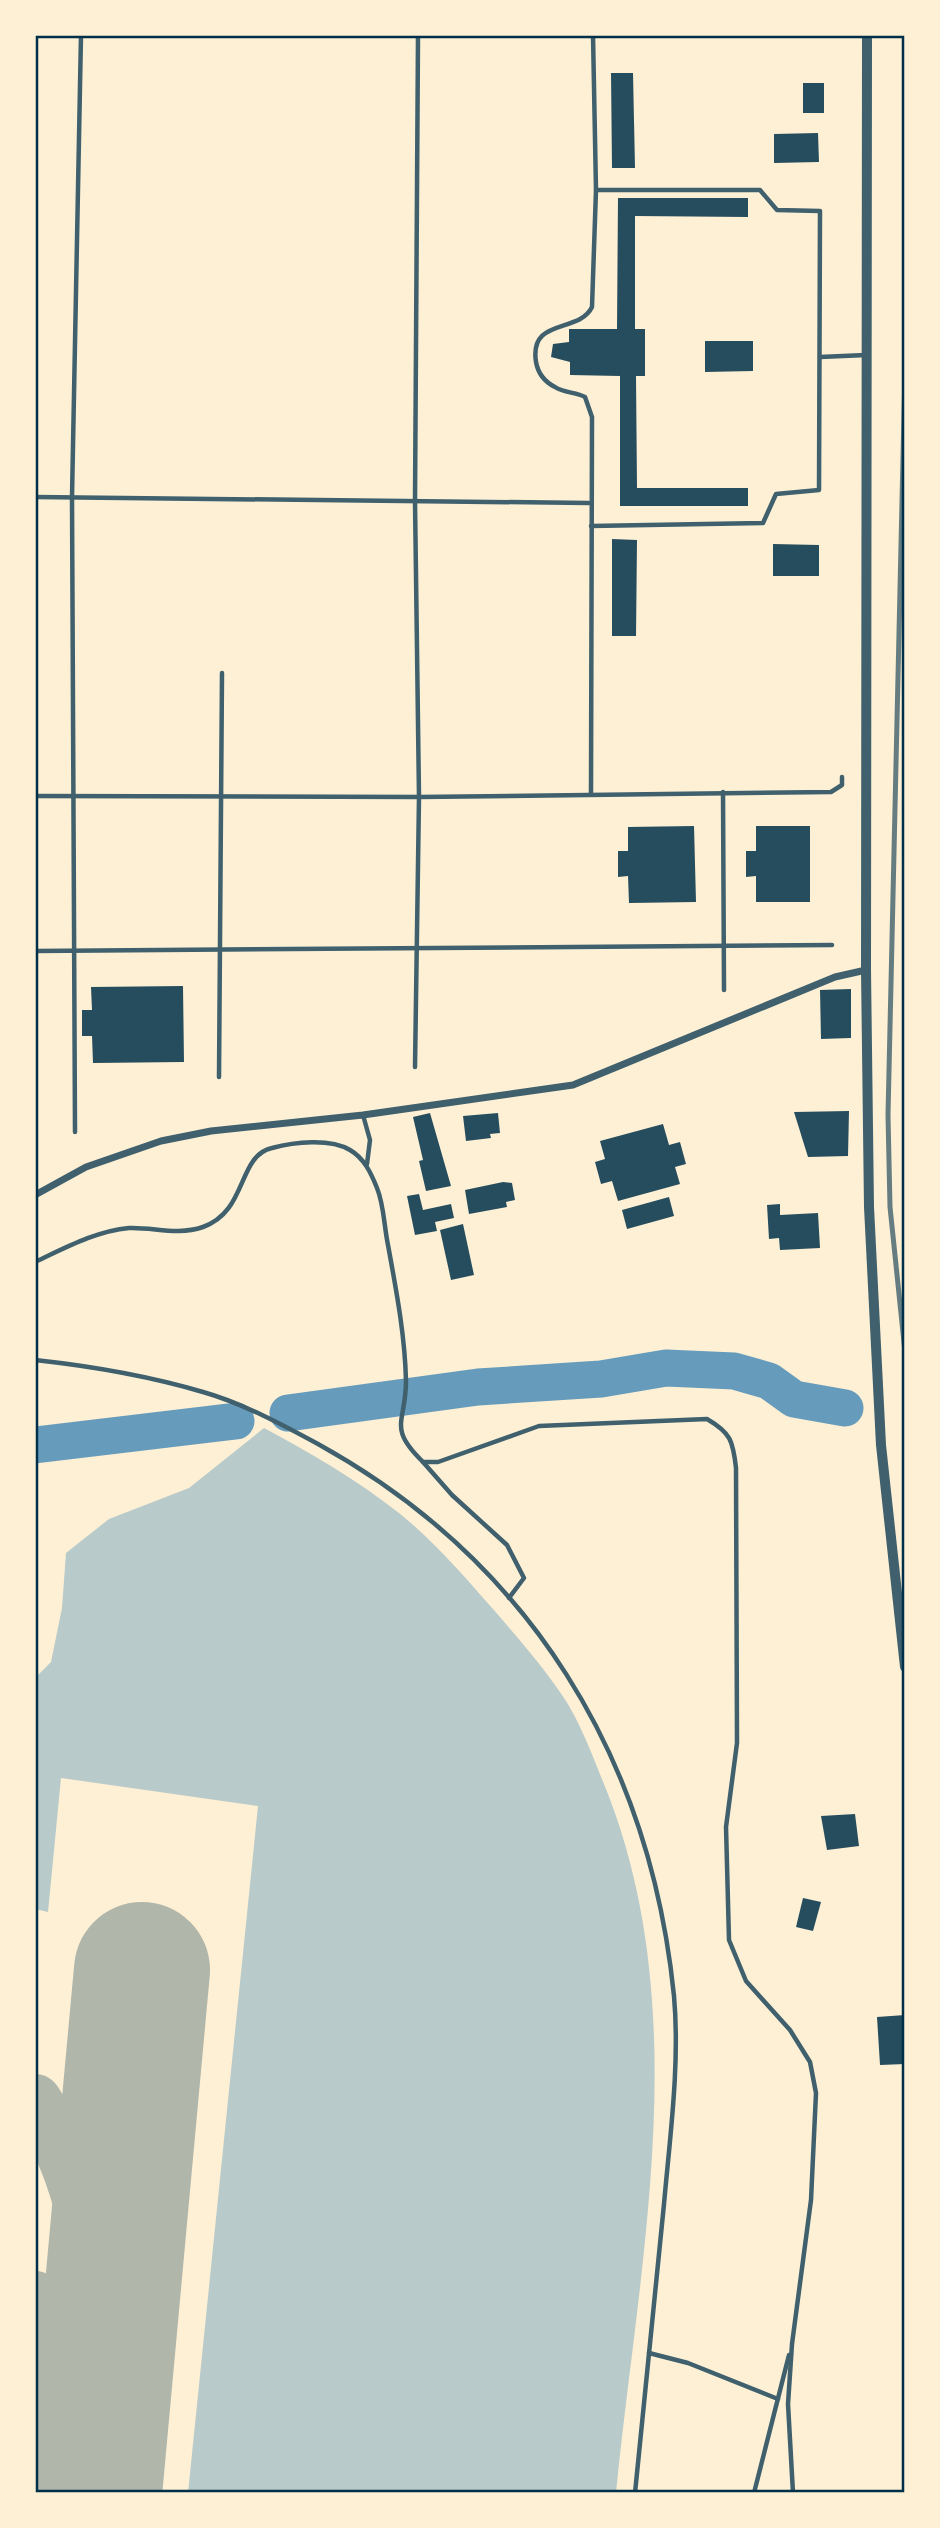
<svg xmlns="http://www.w3.org/2000/svg" width="940" height="2528" viewBox="0 0 940 2528" font-family="'Roboto Condensed',sans-serif">
<style>
.green{fill:#b9caca}
.lines{fill:none;stroke-linecap:round;stroke-linejoin:round}
.river{stroke:#669bbc;stroke-width:37}
.taxiway{stroke:#b1b6ab;stroke-width:54}
.runway{stroke:#b1b6ab;stroke-width:136}
.building{fill:#264d5e}
.service{stroke:#3f606c;stroke-width:4.5}
.minor{stroke:#3f606c;stroke-width:7}
.tertiary{stroke:#3f606c;stroke-width:10}
.rail{stroke:#657d81;stroke-width:5}
.neatline{fill:none;stroke:#003049;stroke-width:2.5}
</style>
<rect width="100%" height="100%" fill="#fdf0d5"/>
<path class="green" d="M264,1428C311,1453 357,1480 399,1513C434,1541 464,1576 493,1609C517,1637 542,1665 562,1695C580,1721 592,1755 604,1784C696,2010 639,2259 616,2493H188L258,1806L61,1778L48,1912L35,1909V1678L51,1662L62,1608L66,1553L109,1519L189,1488Z"/>
<g class="lines">
<g class="river">
<polyline points="288,1413 478,1387 601,1379 666,1368 734,1371 769,1381 794,1399 845,1408"/>
<polyline points="35,1445 236,1421"/>
</g>
<g class="taxiway">
<path d="M35,2101C98,2197 100,2308 101,2419"/>
<polyline points="35,2298 50,2493"/>
</g>
<polyline class="runway" points="94,2493 142,1970"/>
</g>
<g class="building">
<polygon points="611,73 633,73 635,168 612,168"/>
<rect x="803" y="83" width="21" height="30"/>
<polygon points="818,133 819,162 774,163 774,134"/>
<polygon points="618,198 748,198 748,217 635,216 635,329 645,329 645,376 636,376 637,488 748,488 748,506 620,506 620,376 570,375 570,362 551,357 553,344 569,342 569,329 617,329"/>
<polygon points="705,341 753,341 753,371 705,372"/>
<polygon points="612,539 637,540 636,636 612,636"/>
<polygon points="773,544 819,545 819,576 773,576"/>
<polygon points="694,826 696,902 629,903 628,876 618,877 618,851 628,851 628,827"/>
<polygon points="756,826 810,826 810,902 756,902 756,876 746,877 746,851 756,851"/>
<polygon points="183,986 184,1062 93,1063 92,1036 82,1036 82,1010 92,1010 91,987"/>
<polygon points="851,989 851,1038 821,1039 820,990"/>
<polygon points="849,1111 848,1156 808,1157 794,1112"/>
<polygon points="430,1113 451,1186 426,1191 419,1161 423,1160 413,1117"/>
<polygon points="498,1113 500,1133 490,1134 491,1138 466,1141 463,1116"/>
<polygon points="663,1124 669,1145 680,1142 686,1164 675,1167 680,1184 618,1201 612,1181 601,1184 595,1162 605,1159 600,1141"/>
<polygon points="503,1182 512,1183 515,1200 506,1202 507,1207 469,1214 465,1190"/>
<polygon points="419,1194 423,1210 451,1204 454,1218 435,1222 437,1231 415,1235 407,1196"/>
<polygon points="669,1197 674,1216 627,1229 622,1210"/>
<polygon points="780,1204 780,1215 818,1213 820,1248 780,1250 779,1238 769,1239 767,1205"/>
<polygon points="463,1224 474,1275 451,1280 440,1230"/>
<polygon points="855,1814 859,1846 827,1850 821,1816"/>
<polygon points="803,1898 821,1902 813,1931 796,1927"/>
<polygon points="905,2015 905,2064 880,2065 877,2017"/>
</g>
<g class="lines">
<g class="service">
<polyline points="820,357 866,355"/>
<polyline points="35,497 589,503"/>
<polyline points="591,526 763,523 776,494 819,490 820,211 777,210 760,190 596,190"/>
<polyline points="723,792 724,990"/>
<path d="M591,793L592,417L585,397C576,392 564,393 555,387C545,382 538,373 536,362C529,317 579,334 592,307L596,190L593,35"/>
<polyline points="35,796 419,797 831,792 842,785 842,777"/>
<polyline points="35,951 832,945"/>
<polyline points="415,1067 419,797 415,501 418,35"/>
<polyline points="219,1077 222,673"/>
<polyline points="363,1115 370,1140 367,1164"/>
<polyline points="75,1132 72,497 81,35"/>
<path d="M35,1262C65,1248 96,1231 129,1228C154,1227 177,1236 203,1227C248,1211 237,1156 272,1148C294,1142 330,1138 350,1150C364,1158 371,1173 377,1188C384,1205 384,1226 388,1245C396,1289 405,1335 406,1381C406,1423 387,1427 423,1462H438L539,1426L707,1419C731,1433 733,1441 736,1468L737,1743L726,1827L729,1940L746,1981L790,2030L810,2062L816,2093L811,2200L792,2344L788,2404L793,2493"/>
<path d="M35,1360C90,1366 149,1376 203,1392C242,1403 283,1425 318,1444C530,1561 650,1758 674,1996C680,2064 670,2136 664,2204C654,2300 645,2397 635,2493"/>
<polyline points="423,1462 452,1495 507,1545 524,1578 509,1598"/>
<polyline points="649,2353 688,2363 778,2399"/>
<polyline points="754,2493 789,2355"/>
</g>
<polyline class="minor" points="35,1195 86,1167 161,1141 211,1131 363,1115 573,1085 835,977 866,970"/>
<polyline class="tertiary" points="867,35 866,970 869,1207 881,1445 905,1667"/>
<polyline class="rail" points="905,370 888,1115 890,1207 905,1352"/>
</g>
<rect width="940" height="2528" fill="none" stroke="#fdf0d5" stroke-width="74"/>
<rect x="37" y="37" width="866" height="2454" class="neatline"/>
</svg>
